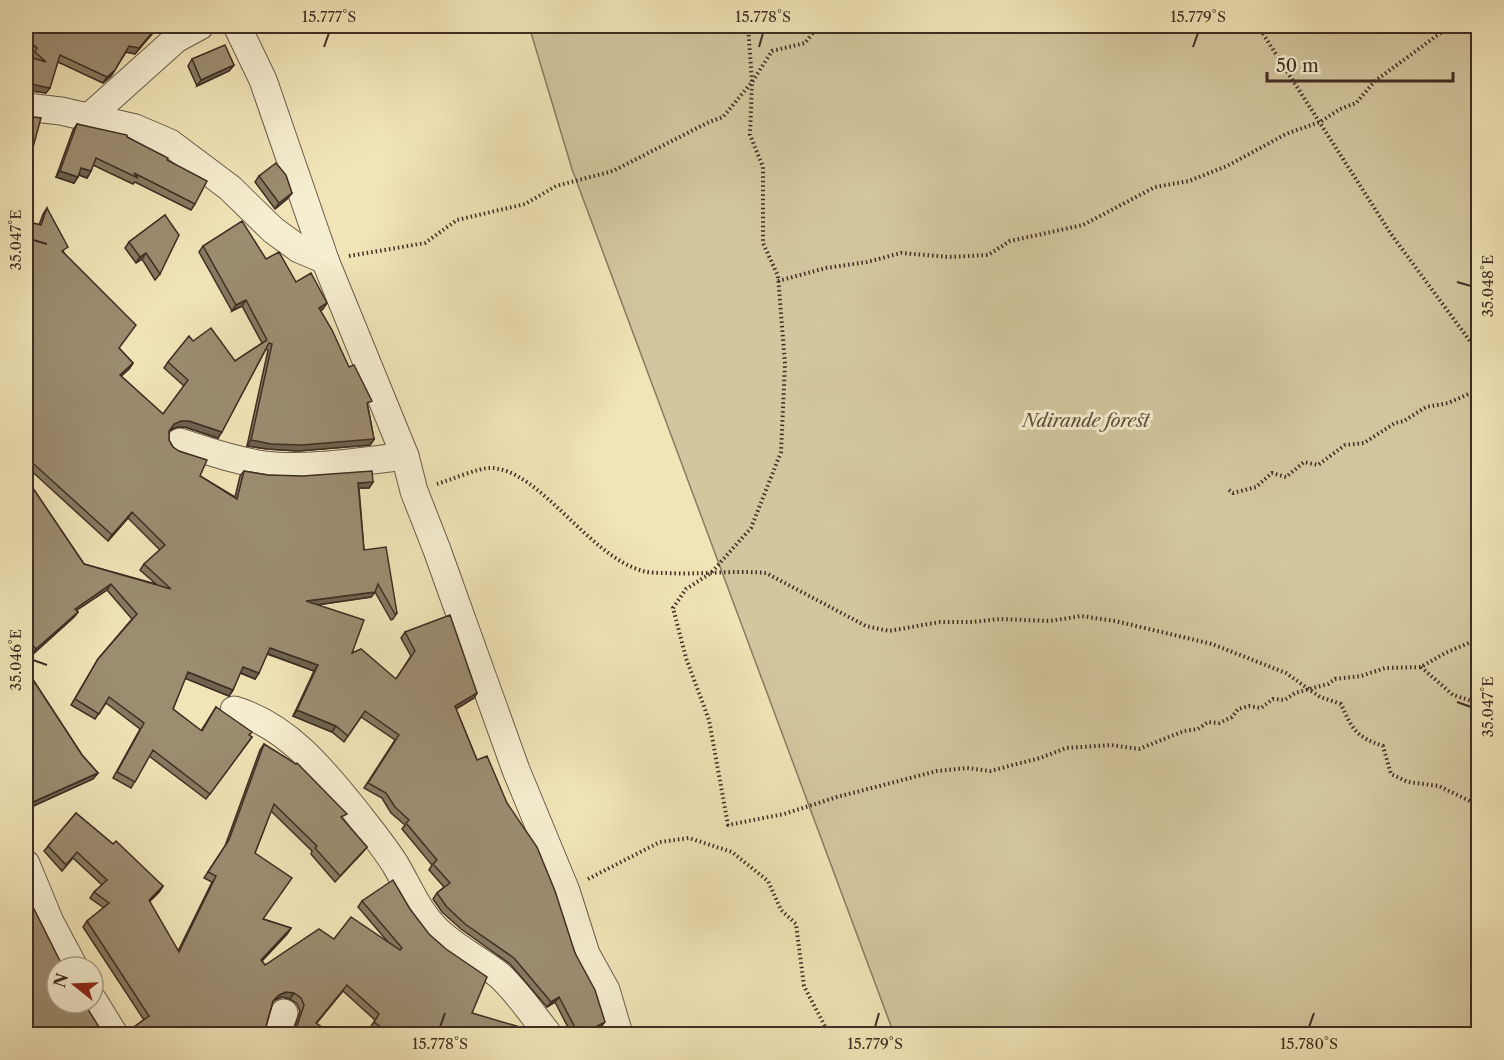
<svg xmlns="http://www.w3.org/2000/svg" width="1504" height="1060" viewBox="0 0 1504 1060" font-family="'Libre Caslon Text',serif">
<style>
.green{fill:#d3c69f;stroke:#8a7a62;stroke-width:1.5}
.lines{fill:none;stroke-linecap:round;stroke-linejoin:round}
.minor-casing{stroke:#6c5b49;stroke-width:29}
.path{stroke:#402d24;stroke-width:4;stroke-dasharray:1.5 3;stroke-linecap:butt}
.minor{stroke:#f6eed1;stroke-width:27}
.wall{fill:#867961;stroke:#402d24;stroke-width:1.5}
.shaded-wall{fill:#6d634f;stroke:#402d24;stroke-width:1.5}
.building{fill:#9c8d71;stroke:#402d24;stroke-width:1.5}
.ticks{fill:none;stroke:#402d24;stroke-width:2}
.labels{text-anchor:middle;stroke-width:6;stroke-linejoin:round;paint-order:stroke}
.park-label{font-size:18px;font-style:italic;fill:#5d4c3d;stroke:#f6eed1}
.neatline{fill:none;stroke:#402d24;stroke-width:2}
.ticks-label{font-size:15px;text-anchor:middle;fill:#402d24}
</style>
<rect width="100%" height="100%" fill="#f1e5b8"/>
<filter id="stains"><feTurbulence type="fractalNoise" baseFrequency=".00333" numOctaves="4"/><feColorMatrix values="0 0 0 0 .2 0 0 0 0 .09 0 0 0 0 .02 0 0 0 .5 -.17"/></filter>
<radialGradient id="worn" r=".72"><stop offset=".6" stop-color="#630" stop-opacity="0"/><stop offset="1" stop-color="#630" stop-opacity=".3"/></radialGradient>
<polygon class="green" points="529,26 1478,26 1478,1034 894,1034 572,169"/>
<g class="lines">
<defs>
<g id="minor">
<polyline points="237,26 263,80 325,260 405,456 414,491 437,550 516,770 566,891 586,954 606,990 619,1034"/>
<polyline points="26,107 61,111 135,128 170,143 230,188 273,230 299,249 325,260"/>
<polyline points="89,117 176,39 200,26"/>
<path d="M180,442C208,451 236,461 265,465C307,470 363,461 405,456"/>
<path d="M234,710C286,725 322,769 354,809C368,827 383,845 395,864C408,886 418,911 436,929C455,948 479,959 499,975C518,992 532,1014 548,1034"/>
<polyline points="26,864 50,922 74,967"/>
<polyline points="93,1000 114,1034"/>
<polyline points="276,1034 284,1013"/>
</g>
</defs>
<use href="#minor" class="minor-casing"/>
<g class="path">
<polyline points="748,26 752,82 750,135 763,167 763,243 778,276 785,364 781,452 751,528 711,573 686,589 673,608 686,658 709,720 728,825 784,814 837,797 937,771 967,768 990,771 1040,758 1066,748 1111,745 1139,749 1184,731 1198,729 1208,722 1219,723 1232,717 1238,709 1249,706 1261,708 1273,699 1285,700 1295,693 1328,684 1335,679 1361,676 1385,668 1421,667 1445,653 1478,639"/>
<polyline points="1258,26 1391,234 1478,352"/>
<polyline points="349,256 425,243 457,220 525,204 556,186 613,171 709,122 723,117 752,82 772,51 805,43 818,26"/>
<polyline points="778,281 826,268 867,262 901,253 949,257 988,255 1010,241 1083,225 1155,187 1189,181 1227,166 1286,134 1320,122 1340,109 1356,103 1375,81 1450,26"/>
<path d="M437,484C450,480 478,468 490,468C539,468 589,557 643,571C650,573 658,573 666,573C699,575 733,570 766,573L866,626L889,631L940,622H972L1000,619L1050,621L1081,616L1115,621L1212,644L1286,673L1320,697L1341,704C1352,729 1356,737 1383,746L1391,774L1408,782L1439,786L1478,805"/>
<polyline points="1229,490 1233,493 1256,487 1272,473 1286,477 1304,462 1318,465 1345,445 1364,443 1395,423 1404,421 1426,407 1448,403 1478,390"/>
<polyline points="1421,667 1453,695 1478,703"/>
<polyline points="588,879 660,842 689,838 732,852 768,881 781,910 796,924 804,986 829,1034"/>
</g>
<use href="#minor" class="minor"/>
</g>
<g class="wall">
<polygon points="26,26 157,27 135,54 126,52 111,76 103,83 58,62 46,93 26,90 26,76 29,64 33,60 31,58 33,54 26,48"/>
<polygon points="192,59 234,65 229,71 197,86 188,66"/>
<polygon points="77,124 127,137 167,160 195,204 191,210 135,182 133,184 93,165 91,171 87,178 79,175 74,183 56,177 73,130"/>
<polygon points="259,176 292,193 287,199 275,209 255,182"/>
<polygon points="47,208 64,253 119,348 133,363 129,369 121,376 163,414 184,386 164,368 168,362 193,341 235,361 262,343 242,306 232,311 199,252 203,246 266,259 296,282 323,309 320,311 368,407 374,439 370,445 298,451 267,449 247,446 268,350 266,349 218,438 185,427 177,427 169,431 169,440 173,447 200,476 235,497 240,476 244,471 268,475 373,482 369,488 359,488 364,550 397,613 393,619 391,620 375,592 371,597 317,605 352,653 396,679 411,656 401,638 405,632 477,693 474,698 456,709 477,760 507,803 575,953 601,1027 588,1035 572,1035 555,1002 547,1007 510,964 461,929 442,912 433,899 437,893 444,887 429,870 432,865 402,829 405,825 391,813 382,798 364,788 395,740 361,717 344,742 332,732 293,716 314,671 267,654 255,679 240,673 233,690 229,696 185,678 173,709 201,731 216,707 252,737 206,799 149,756 131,788 113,778 140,729 106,703 95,719 71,705 98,659 132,619 107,590 77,610 78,612 74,617 32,655 26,648 26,478 84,564 156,584 140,570 144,564 160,550 128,518 108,541 26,466 26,221 39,225 43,214"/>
<polygon points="165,215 160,274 155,280 142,259 136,263 125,248 129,242"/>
<polygon points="26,669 82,755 98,773 93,779 29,808 26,802"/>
<polygon points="264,744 343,820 367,847 363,852 335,882 311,854 312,851 271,811 255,853 263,919 291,928 287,934 262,961 265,965 334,939 388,942 358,907 362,901 410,909 472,1013 527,1035 380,1035 370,1028 375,1020 343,991 316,1024 332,1035 292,1035 300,1011 297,1004 290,999 282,997 275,1000 273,1002 265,1030 267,1035 129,1035 134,1027 144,1020 83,927 87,921 104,908 90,898 94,892 102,885 73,858 62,871 44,851 76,813 163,886 159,892 149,902 178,951 212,882 204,878 225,846 260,750"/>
</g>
<g class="shaded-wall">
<polygon points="158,26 159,26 135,54 125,52 129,46"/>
<polygon points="234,65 229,71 197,86 201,80"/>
<polygon points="115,70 111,76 103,83 107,77"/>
<polygon points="26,83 50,88 46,93 26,90"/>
<polygon points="81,168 91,171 87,178 77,174"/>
<polygon points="60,171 78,177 74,183 56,177"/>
<polygon points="292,193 287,199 275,209 279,203"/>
<polygon points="146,253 142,259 136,263 140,257"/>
<polygon points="246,300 242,306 232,311 236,305"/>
<polygon points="327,303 323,309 315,314 319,308"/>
<polygon points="133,363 129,369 116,381 120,375"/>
<polygon points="181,421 189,421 222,432 218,438 185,427 177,427 170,430 174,424"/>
<polygon points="374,439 370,445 298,451 267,449 247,446 251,440"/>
<polygon points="373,482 369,488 354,488 358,483"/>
<polygon points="132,512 128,518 108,541 112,535"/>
<polygon points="111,584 107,590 71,614 75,609"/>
<polygon points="375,592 371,597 302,607 306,601"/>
<polygon points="78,612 74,617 32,655 36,649"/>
<polygon points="270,648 318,665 314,671 266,653"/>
<polygon points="243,667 259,673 255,679 239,672"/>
<polygon points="188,672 233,690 229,696 184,678"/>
<polygon points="477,693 474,698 451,712 455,706"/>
<polygon points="297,710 336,726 332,732 293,716"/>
<polygon points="98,773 93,779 29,808 33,802"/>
<polygon points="163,886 159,892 145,906 149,900"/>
<polygon points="291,928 287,934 257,966 261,960"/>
<polygon points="286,992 294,993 290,999 282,997 275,1000 279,995"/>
<polygon points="559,997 555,1002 547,1007 551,1002"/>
<polygon points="605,1022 601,1027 588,1035 581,1035"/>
</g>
<g class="building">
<polygon points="26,26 158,26 139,48 129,46 115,70 107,77 60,55 50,88 26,83 33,58 46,62 35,52 37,48 26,38"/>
<polygon points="225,45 234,65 201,80 192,59"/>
<polygon points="26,116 41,118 26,173"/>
<polygon points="77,124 127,135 127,137 168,158 167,160 207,181 195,204 134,173 138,178 96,158 91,171 81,168 78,177 60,171"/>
<polygon points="276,163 286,175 292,193 279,203 259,176"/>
<polygon points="47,208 68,247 62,251 136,325 119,348 133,363 120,375 163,414 188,380 168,362 189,336 193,341 211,328 235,361 267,340 246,300 236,305 203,246 242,221 266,259 279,252 296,282 311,273 327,303 319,308 332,330 349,367 354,365 372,401 367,403 374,439 302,445 271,444 251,440 272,344 269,343 222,432 189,421 181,421 174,424 169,431 169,440 173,447 179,451 207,460 200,476 237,499 244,471 268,475 303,476 372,471 373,482 358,483 364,550 386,547 397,613 395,614 378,584 375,592 306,601 364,620 352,653 361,649 396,679 415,651 405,632 450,615 477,693 455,706 477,760 487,756 507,803 537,847 555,891 575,953 595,990 605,1022 581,1035 579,1035 559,997 551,1002 514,958 465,924 446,906 437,893 450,883 433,864 437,860 406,823 409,820 395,807 386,793 368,783 399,735 365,711 348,736 336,726 297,710 318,665 270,648 259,673 243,667 233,690 188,672 173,709 202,731 216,707 252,732 249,735 252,737 210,794 153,750 135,782 117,772 144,723 109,697 99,714 75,699 98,659 137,614 111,584 75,609 78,612 36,649 26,638 26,478 84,564 171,589 144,564 165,545 132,512 112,535 26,457 26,221 41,225"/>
<polygon points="165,215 179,235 160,274 146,253 140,257 129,242"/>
<polygon points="26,669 82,755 98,773 33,802 26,788"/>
<polygon points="264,744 296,764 297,763 347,814 341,817 367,847 340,876 315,848 317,846 274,804 255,853 292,878 263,919 291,928 261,960 265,965 319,929 334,939 351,917 400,950 402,948 362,901 393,880 410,909 429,934 446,949 487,977 472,1013 523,1028 527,1035 393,1035 374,1022 379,1014 347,985 316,1023 332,1034 332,1035 294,1035 304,1005 301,998 294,993 286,992 279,995 273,1001 265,1030 267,1035 132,1035 134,1027 149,1016 87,921 109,903 94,892 107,880 77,852 66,865 48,846 76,813 113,844 116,841 163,886 149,900 179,952 216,876 208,872 229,840"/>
<polygon points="26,894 33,907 63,967 57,967 57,1003 84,1003 104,1035 26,1035"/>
</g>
<path class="ticks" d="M324,47L329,33M759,47L763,33M1193,47L1198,33M33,240L47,244M1457,282L1471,286M33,660L47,665M1457,702L1471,707M440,1027L445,1013M875,1027L879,1013M1309,1027L1314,1013"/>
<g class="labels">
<g class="park-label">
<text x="1086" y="427">Ndirande forest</text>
</g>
</g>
<rect width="1504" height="1060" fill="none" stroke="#f1e5b8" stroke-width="66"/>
<g transform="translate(75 985) rotate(288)"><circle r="28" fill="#f6eed1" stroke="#ada18c" stroke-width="1.5"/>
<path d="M0-4.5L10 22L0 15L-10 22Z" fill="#8f2418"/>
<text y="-9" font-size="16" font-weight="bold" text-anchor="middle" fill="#402d24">N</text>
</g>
<path d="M1267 72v9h186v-9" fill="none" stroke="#402d24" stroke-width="3"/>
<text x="1276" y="72" font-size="18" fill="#402d24" stroke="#f6eed1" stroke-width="4.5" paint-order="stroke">50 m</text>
<rect x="33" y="33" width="1438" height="994" class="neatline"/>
<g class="ticks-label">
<text x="329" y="22">15.777°S</text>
<text x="763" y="22">15.778°S</text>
<text x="1198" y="22">15.779°S</text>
<text transform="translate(16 240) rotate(-90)" y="5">35.047°E</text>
<text transform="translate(1488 286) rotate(-90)" y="5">35.048°E</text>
<text transform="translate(16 660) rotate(-90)" y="5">35.046°E</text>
<text transform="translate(1488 707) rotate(-90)" y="5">35.047°E</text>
<text x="440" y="1049">15.778°S</text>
<text x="875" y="1049">15.779°S</text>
<text x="1309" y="1049">15.780°S</text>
</g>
<rect width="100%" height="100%" filter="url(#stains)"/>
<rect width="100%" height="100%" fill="url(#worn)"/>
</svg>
